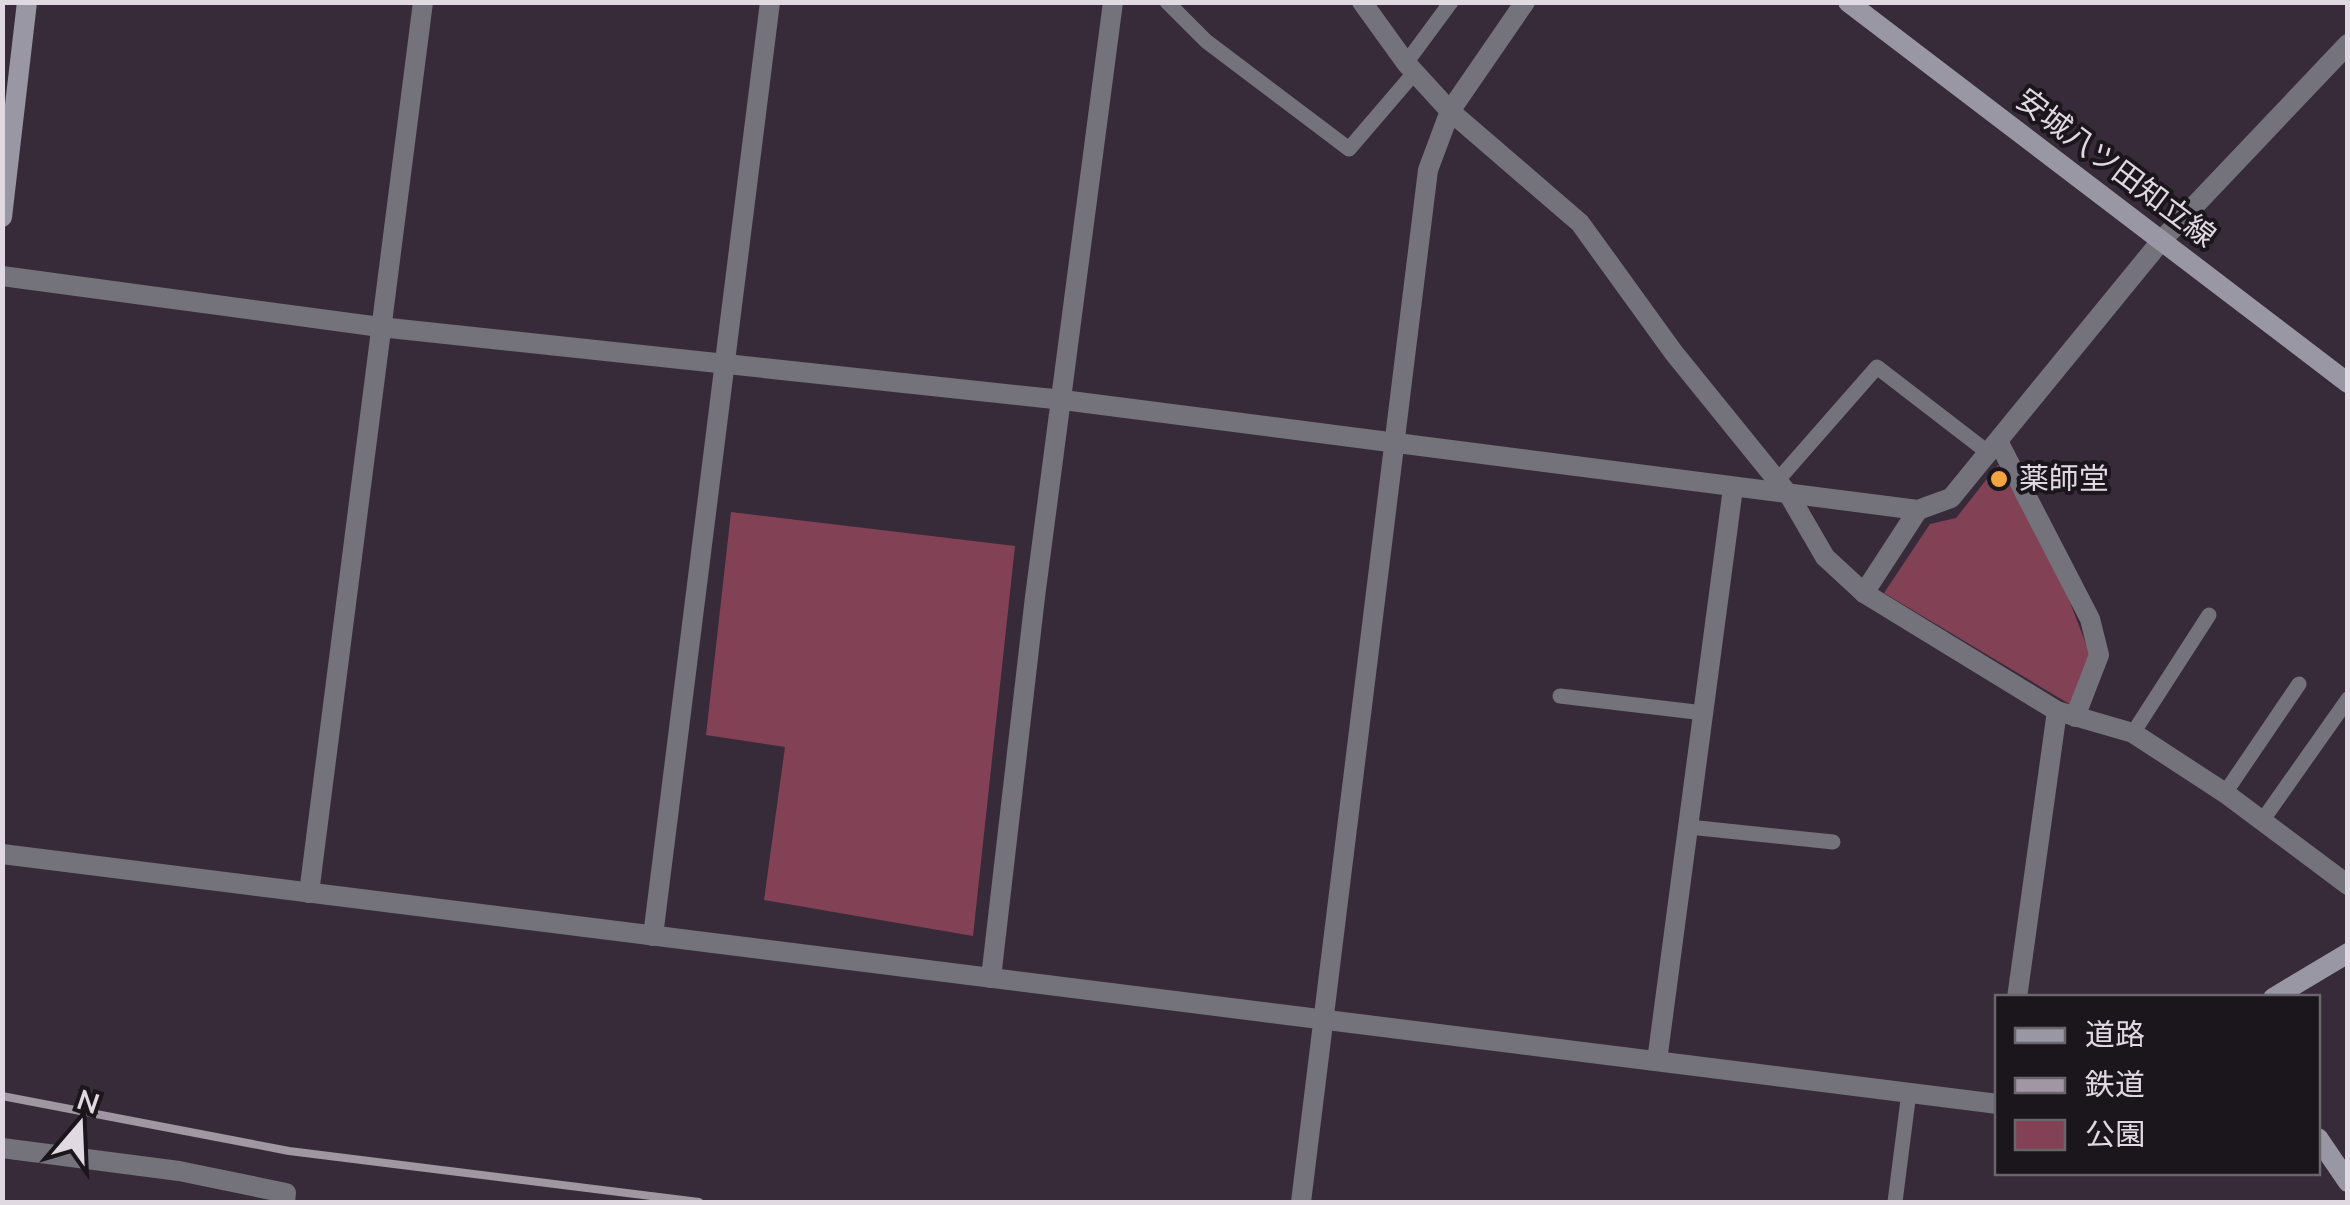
<svg xmlns="http://www.w3.org/2000/svg" width="2350" height="1205" viewBox="0 0 2350 1205" font-family="Mulish,'Noto Sans JP',sans-serif">
<style>
.green{fill:#824154}
.lines{fill:none;stroke-linecap:round;stroke-linejoin:round}
.lane{stroke:#74727b;stroke-width:15}
.street{stroke:#74727b;stroke-width:20}
.secondary{stroke:#9a97a5;stroke-width:20}
.rail{stroke:#a097a2;stroke-width:8}
.poi-dot{fill:#f2a541;stroke:#1b161c;stroke-width:4}
.labels{text-anchor:middle;stroke-width:8;stroke-linejoin:round;paint-order:stroke}
.street-label{font-size:30px;fill:#e0d9e2;stroke:#1b161c}
.poi-label{font-size:30px;fill:#e0d9e2;stroke:#1b161c;text-anchor:start}
</style>
<rect width="100%" height="100%" fill="#372b3a"/>
<g class="green">
<polygon points="1998,465 2058,571 2091,657 2071,705 1884,593 1930,524 1956,518"/>
<polygon points="731,512 1015,546 973,936 764,900 785,747 706,735"/>
</g>
<g class="lines">
<g class="lane">
<polyline points="1167,2 1206,41 1349,149 1415,72"/>
<polyline points="1406,63 1451,2"/>
<polyline points="1777,481 1877,367 1990,454"/>
<polyline points="1560,696 1704,713"/>
<polyline points="2133,733 2209,615"/>
<polyline points="2225,793 2299,684"/>
<polyline points="2262,821 2348,699"/>
<polyline points="1689,827 1833,842"/>
<polyline points="1895,1202 1909,1092"/>
</g>
<g class="street">
<polyline points="1362,2 1406,63 1450,111 1580,223 1674,353 1789,495 1825,557 1864,593 2057,711 2133,733 2225,793 2348,885"/>
<polyline points="2,276 380,327 1063,400 1918,510 1951,498 2161,241 2348,44"/>
<polyline points="1999,443 2090,619 2099,655 2075,717"/>
<polyline points="1864,593 1918,510"/>
<polyline points="2,854 1998,1104"/>
<polyline points="309,893 423,2"/>
<polyline points="653,936 770,2"/>
<polyline points="991,978 1035,597 1113,2"/>
<polyline points="2017,998 2057,711"/>
<polyline points="1657,1061 1733,488"/>
<polyline points="2,1148 179,1171 286,1193 285,1202"/>
<polyline points="1301,1202 1428,170 1450,111 1525,2"/>
</g>
<g class="secondary">
<polyline points="1848,2 2348,383"/>
<polyline points="2,217 27,2"/>
<polyline points="2273,998 2348,953"/>
<polyline points="2318,1138 2348,1182"/>
</g>
<polyline class="rail" points="2,1096 289,1151 699,1202"/>
</g>
<circle class="poi-dot" cx="1999" cy="479" r="10"/>
<g class="labels">
<g class="street-label">
<text transform="translate(2116 168) rotate(37)" y="10">安城八ツ田知立線</text>
</g>
<g class="poi-label">
<text x="2019" y="489">薬師堂</text>
</g>
</g>
<rect width="2350" height="1205" fill="none" stroke="#e0d9e2" stroke-width="10"/>
<rect x="1995" y="995" width="325" height="180" fill="#1b161c" stroke="#6a646b" stroke-width="2.5"/>
<rect x="2015" y="1028" width="50" height="15" fill="#9a97a5" stroke="#6a646b" stroke-width="2.5"/>
<text x="2085" y="1045" font-size="30" fill="#e0d9e2">道路</text>
<rect x="2015" y="1078" width="50" height="15" fill="#a097a2" stroke="#6a646b" stroke-width="2.5"/>
<text x="2085" y="1095" font-size="30" fill="#e0d9e2">鉄道</text>
<rect x="2015" y="1120" width="50" height="30" fill="#824154" stroke="#6a646b" stroke-width="2.5"/>
<text x="2085" y="1145" font-size="30" fill="#e0d9e2">公園</text>
<g transform="translate(80 1125) rotate(19)" stroke="#1b161c" stroke-width="8" paint-order="stroke">
<path d="M0-8L18 38L0 25L-18 38Z" fill="#e0d9e2"/>
<text y="-15" font-size="28" font-weight="bold" text-anchor="middle" fill="#e0d9e2">N</text>
</g>
</svg>
